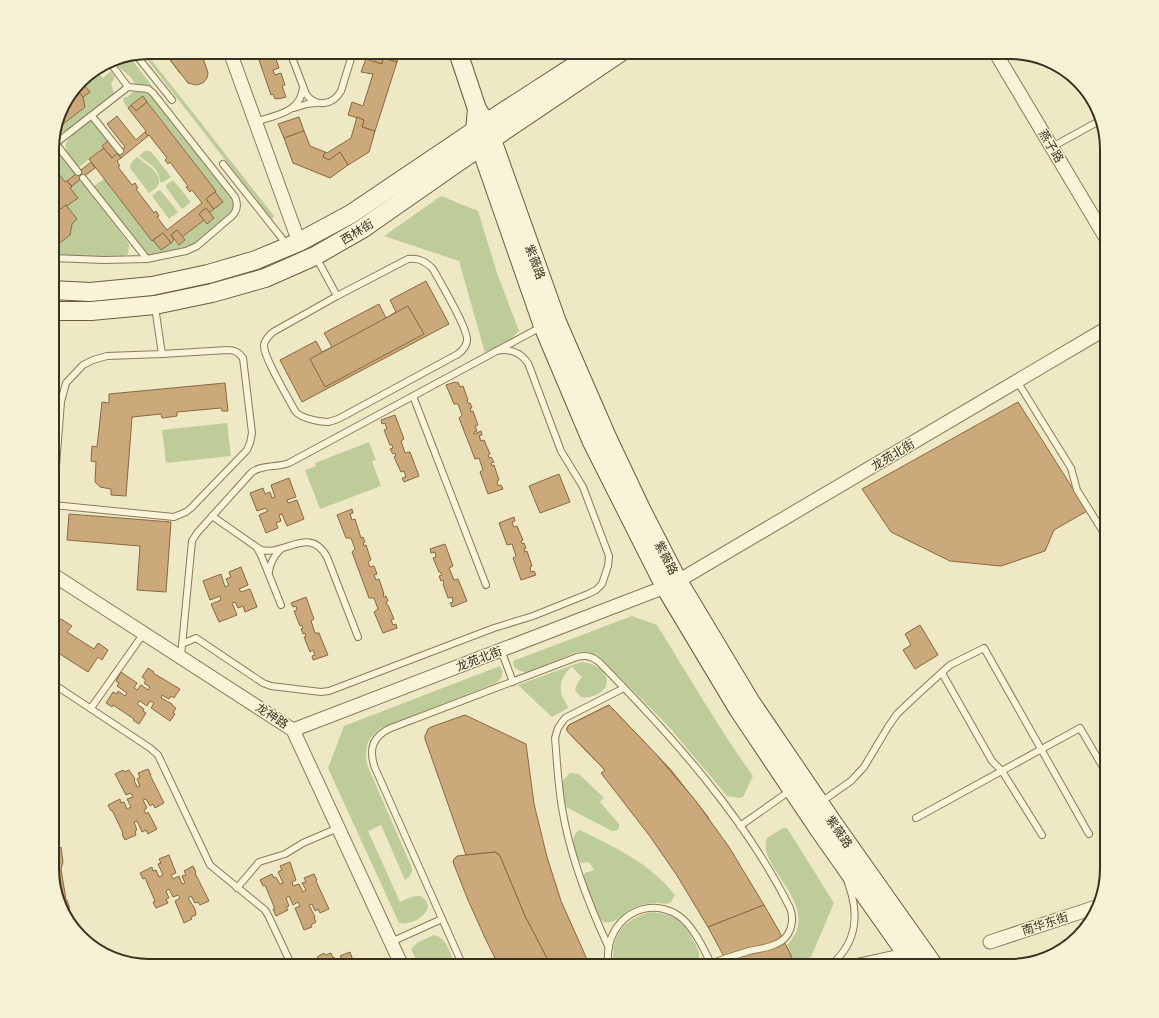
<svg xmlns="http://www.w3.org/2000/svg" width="1159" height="1018" viewBox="0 0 1159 1018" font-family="Georgia,'Noto Sans SC',serif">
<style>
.green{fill:#becc99}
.building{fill:#cca97b;stroke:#886841}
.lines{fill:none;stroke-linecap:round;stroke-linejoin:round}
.lane-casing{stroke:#897a5b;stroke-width:8}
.street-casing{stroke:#897a5b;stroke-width:15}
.secondary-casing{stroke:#6b5b3e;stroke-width:20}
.lane{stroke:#f9f4d8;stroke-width:6}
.street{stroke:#f9f4d8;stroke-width:13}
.secondary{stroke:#f9f4d8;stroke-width:18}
.labels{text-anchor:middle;stroke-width:3;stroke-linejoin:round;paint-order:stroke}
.street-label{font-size:12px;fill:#39301f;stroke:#f5f1d4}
.rim{fill:none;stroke:#39301f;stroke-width:2}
</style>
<rect width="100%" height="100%" fill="#eee8c5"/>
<g class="green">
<polygon points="142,53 146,53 274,216 272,220"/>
<path d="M129,56L155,90L148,85H135C132,75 124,73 118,66L126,60L124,57Z"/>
<polygon points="96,69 103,78 111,71 115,77 111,84 114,93 64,132 55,133 58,121 62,126 85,107 83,97 90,92 82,82 88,77 87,75"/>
<path d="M133,92H145L150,95L233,201L234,208L232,211L189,248L151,256L148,255L94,186L104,179L152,241L153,240L161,250L174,240L179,245L185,241L182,237L204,220L209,213L223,202L215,192L216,191L143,96L128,108C125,104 122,102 124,97H127Z"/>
<path d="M91,120L108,141L104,148L79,167C75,162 68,155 66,149C62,139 84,126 91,120Z"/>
<path d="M52,144L127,241L129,245L128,254C116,261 68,256 52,255V249L70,235L72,224L77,219L66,205L67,206L78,198L70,188L72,187L67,181L65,182L52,165Z"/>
<path d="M145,151H150L153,154L171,177L163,182H160C160,168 149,164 139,156Z"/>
<path d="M137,157C145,164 166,174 157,187C155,189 151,191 149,193L130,168L131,163Z"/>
<polygon points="173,180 190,201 190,203 182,209 166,187 166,185"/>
<polygon points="159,190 161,191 178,212 169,219 152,196"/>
<polygon points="441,196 478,211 497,273 519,331 511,339 485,353 459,261 384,236"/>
<polygon points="227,423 231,456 166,463 162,430"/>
<polygon points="369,442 376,460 372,461 381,486 320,509 305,470 316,466 315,463"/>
<path d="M632,616L657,625L706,705L732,746L753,776L743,797L740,798L727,796L670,728L599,656C592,652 586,651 577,652L527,672L520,671L514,667L513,661Z"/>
<path d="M581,662C600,662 620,683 596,695C590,697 587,698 581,697L575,690L578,682L582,677L572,667C563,674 558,685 562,696C564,700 567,704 568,708L552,717L518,685Z"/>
<path d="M500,666L502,671V677L496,683L381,728C367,737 363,751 368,767L412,868C412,873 410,877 405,880L381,825L368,831L400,902C411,898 423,889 428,906C427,917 410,925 399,923L328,768L344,726Z"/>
<polygon points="570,773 579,774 604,798 600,802 619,824 619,827 618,830 612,831 566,807 562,784 563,780"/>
<path d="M783,828H787L834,903L811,957L776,966H728L732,963C747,959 769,954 783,948C788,945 792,940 795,934C813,899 756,864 767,838Z"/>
<path d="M580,830C614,847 650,863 675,895L671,902C666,905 662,903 656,903C649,903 641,904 635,907C622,912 617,925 603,922L598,916L583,877L585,873L594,870L589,862L582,863L578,860C575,849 568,837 580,830Z"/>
<path d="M652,912C662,913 671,915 679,921C685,926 701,950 699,957C697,961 693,964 690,966H614C609,936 624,918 652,912Z"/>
<path d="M434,935C447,937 451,955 455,966H419L411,949L418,942Z"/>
</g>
<g class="building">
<polygon points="164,52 193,52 190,71 184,74 180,73"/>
<polygon points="164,52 201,52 208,73 207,78 204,82 200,84 196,85 188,83"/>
<polygon points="267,52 272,52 273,57 275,56 279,68 273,70 275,75 281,73 285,85 282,86 286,97 278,99 278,98 275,99 273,94 271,95 258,57"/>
<polygon points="377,52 400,52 397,62 383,58 382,64 374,62"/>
<polygon points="383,58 397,62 375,131 362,127 364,120 348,115 352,102 363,106 373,74 361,72 366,59 382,64"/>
<polygon points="87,75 88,77 82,82 90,92 83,97 80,93 77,96 73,92"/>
<polygon points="73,92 77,96 80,93 83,97 85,107 61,126 58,121 62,106"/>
<polygon points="143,96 147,102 136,111 131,105"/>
<polygon points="147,102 216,191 206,199 214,209 209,213 206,208 199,214 204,220 182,237 177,230 171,235 174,240 171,243 163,233 152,241 89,159 104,148 112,158 117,153 121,158 117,161 120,166 118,167 132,185 135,183 138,188 136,189 154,213 156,211 159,216 157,217 167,230 202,203 192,190 190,192 186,187 188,186 170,162 168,164 165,160 167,158 149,135 148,136 145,132 146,131 128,108 131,105 136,111"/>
<polygon points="117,116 136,140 145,132 148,136 121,158 117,153 125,147 107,124"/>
<polygon points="299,117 304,131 284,138 278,124"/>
<polygon points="357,117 364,120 362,127 375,131 369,152 348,165 340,152 329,160 323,157 325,152 327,153 351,138"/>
<polygon points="304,131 310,146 325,152 323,157 329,160 340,152 348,165 330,178 293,163 284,138"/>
<polygon points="108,141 117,153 112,158 102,146"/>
<polygon points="91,162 95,168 72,186 67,181"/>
<polygon points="52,165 65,182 67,181 72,187 70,188 78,198 61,210 52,198"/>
<polygon points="215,192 223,202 214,209 206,199"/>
<polygon points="52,198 61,209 66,205 77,219 72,224 70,235 52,249"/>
<polygon points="206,208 214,218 207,224 199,214"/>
<polygon points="177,230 185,240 179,245 171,235"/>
<polygon points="163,233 171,243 161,250 153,240"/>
<polygon points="426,281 449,324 302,402 280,360 316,341 322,352 332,347 324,333 379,304 386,318 396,312 390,300"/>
<polygon points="408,306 424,334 325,387 310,359"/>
<polygon points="455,382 456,383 458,382 460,387 463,386 468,400 467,400 468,403 470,403 472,408 470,408 471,412 473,411 478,425 475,426 477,431 474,432 474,434 481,431 482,435 479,436 481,441 484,440 490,454 488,455 489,458 491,457 494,462 491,463 492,466 494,465 499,480 497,481 498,486 501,485 503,489 488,494 480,472 483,470 479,458 475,459 459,418 462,415 458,404 454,404 446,385"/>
<polygon points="225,383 228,411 222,411 221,408 177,412 177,416 162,418 161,414 132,417 126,496 111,495 111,489 100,487 95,482 96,462 91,461 92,446 97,447 102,402 109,403 109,394"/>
<polygon points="1018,402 1087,511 1054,530 1045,551 1001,566 950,561 891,532 862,489"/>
<polygon points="395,415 404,439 401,441 405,453 410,452 419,476 404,482 402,478 406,477 404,471 401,472 394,457 396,456 395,453 393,454 390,449 393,448 392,445 390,445 384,430 387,429 385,423 382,424 381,420"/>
<polygon points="559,474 570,502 540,513 529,486"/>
<polygon points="289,478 296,497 287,500 288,503 297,500 304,519 287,526 282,514 279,515 281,521 276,523 278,528 266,533 259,515 268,511 266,508 257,511 250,493 263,488 265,494 270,492 272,498 275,497 271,485"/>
<polygon points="352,509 353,513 350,514 352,520 355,519 361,538 363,537 365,542 363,543 364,546 366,545 371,560 368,562 370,567 374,566 377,574 374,575 376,580 379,579 384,594 383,594 384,597 386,596 388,601 386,602 387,605 388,605 394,619 391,620 393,625 396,624 397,628 383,633 374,612 378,609 374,598 369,598 352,552 355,549 351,538 346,538 337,515"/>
<polygon points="69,514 171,522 166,592 137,590 140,546 67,540"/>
<polygon points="514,517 515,521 512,522 514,527 517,526 523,540 521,541 522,544 524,543 526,548 524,549 525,552 527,551 532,566 530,567 531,572 534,571 536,575 521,580 513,558 516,556 512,544 507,545 499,523"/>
<polygon points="445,544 453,566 449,568 454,580 458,579 467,601 452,607 450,603 453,602 452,597 448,598 443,584 444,583 443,580 441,581 439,576 442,575 440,572 439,572 433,558 436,557 435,552 431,553 430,549"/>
<polygon points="241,567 248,585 239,589 241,592 250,589 257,607 245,612 243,606 238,608 235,602 232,603 237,615 219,622 211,604 221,600 220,596 210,600 203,581 221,574 225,587 229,585 226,579 231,577 229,572"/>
<polygon points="306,597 314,619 311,621 315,633 319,633 328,655 313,660 312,656 315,655 313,650 310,652 304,637 306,637 305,633 303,634 301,629 303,628 302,625 300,626 294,611 297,610 296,606 293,607 291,603"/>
<polygon points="61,619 72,626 67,632 94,649 98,643 108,650 102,660 98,657 88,672 52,649 52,642 59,631 55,628"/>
<polygon points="920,625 938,655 915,669 903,650 911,645 905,634"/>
<polygon points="148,668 154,672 153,673 180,689 174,698 171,696 169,699 162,695 161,698 172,704 172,705 176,708 173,713 175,714 170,721 151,708 154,703 150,701 147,706 140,701 137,704 144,709 143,711 146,713 139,724 133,720 134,719 113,705 112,707 106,703 113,692 117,694 118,691 125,696 127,693 117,686 119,683 116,681 121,672 137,683 134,688 137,690 141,685 148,690 150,687 144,683 146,680 142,677"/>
<polygon points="609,705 671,770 708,817 709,820 707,823 675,846 670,846 627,793 567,731 567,728 569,725"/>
<polygon points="609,705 655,753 695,800 729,847 764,905 708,927 676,874 649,835 601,773 605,770 567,731 567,728 569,725"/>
<polygon points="465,715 526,744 534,804 547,857 561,901 590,966 551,966 525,916 499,854 495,852 466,855 425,739 425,736 428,729 431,727"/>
<polygon points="148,769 151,775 150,775 164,803 155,808 153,804 150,806 146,799 143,800 147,808 144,810 146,814 148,812 157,829 148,834 146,830 142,832 137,821 134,822 137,830 135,831 136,835 125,840 122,834 123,833 112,810 111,811 108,805 120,799 121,803 124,802 127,809 131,807 127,799 133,797 131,793 126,795 115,774 123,770 124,772 129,770 135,779 134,780 137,787 140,786 137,779 140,777 138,773"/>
<polygon points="56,828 58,842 60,848 61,847 63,862 61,869 66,900 67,900 69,906 70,924 62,912 52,875 52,829"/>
<polygon points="495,852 500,856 525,916 551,966 499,966 486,940 468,900 453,862 454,859 457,856"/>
<polygon points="169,855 176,873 171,875 173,879 179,876 182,884 185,883 182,876 186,875 184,871 193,866 196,872 195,873 209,901 200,905 198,902 195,903 191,896 188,898 195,909 196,915 191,917 192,919 184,923 175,901 180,898 178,895 173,897 169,889 166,891 169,898 166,899 168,903 156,908 153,902 155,901 145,878 143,879 140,873 152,867 153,871 156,870 159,877 163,875 158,864 161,863 159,859"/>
<polygon points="290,862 296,880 292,882 293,886 299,884 303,892 306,890 302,883 306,882 304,878 314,874 317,880 316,881 329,909 320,913 318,909 315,911 312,904 309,905 315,917 314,917 316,922 311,925 312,927 304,930 295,908 300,906 298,902 293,905 289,896 286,898 289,906 286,907 288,910 276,916 273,909 275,909 265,885 263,886 260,880 272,874 274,878 276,877 280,884 283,883 278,872 282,870 280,866"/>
<polygon points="764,905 779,931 796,966 729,966 708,927"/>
<polygon points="350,952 355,966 340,966 338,961 342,960 340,956"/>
<polygon points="324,953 325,955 331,953 333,958 334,957 337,966 321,966 317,957"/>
</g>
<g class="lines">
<defs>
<g id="lane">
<path d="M290,52L306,94C316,108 333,105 341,91L353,52"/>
<polyline points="136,55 172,100"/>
<polyline points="294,108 307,104 316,103"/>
<polyline points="92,116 120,151"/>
<path d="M255,122C275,115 301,113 303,87"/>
<polyline points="53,140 78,172"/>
<polyline points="56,143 128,87"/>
<polyline points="1052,147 1101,120"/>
<polyline points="223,164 288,246"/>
<polyline points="83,178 147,259"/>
<path d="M316,257L337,296L273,332C269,336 265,339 264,345C263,357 288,397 295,411C300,418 319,422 328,422C332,421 336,420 340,418L458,354C462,351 466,347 467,341C469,330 440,282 433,269C425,261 419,258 408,259L337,296"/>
<path d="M52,258L104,260L147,259L186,251L197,246L232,216C238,210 238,204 235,197L153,93L148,89L128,87L109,61"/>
<polyline points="1017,381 1071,468 1077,490 1107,538"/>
<polyline points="413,396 486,585"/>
<path d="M53,505L174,517L186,512L191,508L247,450L250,443L252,433L243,358C238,352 235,350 227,350L162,354"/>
<polyline points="52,516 61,402 66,383 83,365 93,360 107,356 162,354 155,307"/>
<path d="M212,516L261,550C285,556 310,525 327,557L358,637"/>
<polyline points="257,548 261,555 281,605"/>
<path d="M269,572C270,563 273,557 280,550"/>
<path d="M182,644L196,638L263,683L271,686L321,692L329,691L494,628L533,616L588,594L596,590L602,584L608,566L609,556L583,487L561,451L528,363C520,352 509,348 496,351"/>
<polyline points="501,650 513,682"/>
<path d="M181,656L192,541L197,533L252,472C264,464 276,468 289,463L541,327"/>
<polyline points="942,673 992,761 1002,771 1042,835"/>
<polyline points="52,683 150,748 158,755 210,865 265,910 269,917 292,966"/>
<polyline points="91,708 144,633"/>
<polyline points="821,802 851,781 864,767 888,727 897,714 916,696 950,665 984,648 1089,834"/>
<polyline points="916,818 1080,728 1107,774"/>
<polyline points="740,826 791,790"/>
<polyline points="237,888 259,862 285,854 303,843 338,828"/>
<polyline points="391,942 442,919"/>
<path d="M609,948C588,903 570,857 562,808C558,785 557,761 555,738L558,728L565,718L624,688"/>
<path d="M463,966L375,768C368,749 373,736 391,728L577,657C586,655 592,656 599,662C670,734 745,817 790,908C795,921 791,938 776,944C768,948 758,949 749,951C735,955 720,960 705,966"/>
<path d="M609,966C601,928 639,893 676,914C692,923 704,949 712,966"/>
<path d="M830,966C857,943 860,915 848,883"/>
</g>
<g id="street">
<polyline points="230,52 299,242"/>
<polyline points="995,52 1107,240"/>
<polyline points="52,574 293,730 402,966"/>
<polyline points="678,581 1107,328"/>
<polyline points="293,730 665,587"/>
<polyline points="990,942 1099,906"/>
<polyline points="855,966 914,953"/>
</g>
<g id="secondary">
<polyline points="458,52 477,109 486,123 557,322 607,437 642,511 678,581 750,701 833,823 934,966"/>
<polyline points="477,109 475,131 543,326 592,442 665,587 738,709 820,831 915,966"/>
<polyline points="52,290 90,292 152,286 208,274 256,260 299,242 351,214 486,123 596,52"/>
<polyline points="52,311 91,311 155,305 212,293 265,278 315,256 362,229 458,162 621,52"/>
</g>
</defs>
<use href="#lane" class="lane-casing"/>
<use href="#street" class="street-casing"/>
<use href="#secondary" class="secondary-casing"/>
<use href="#lane" class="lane"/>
<use href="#street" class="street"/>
<use href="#secondary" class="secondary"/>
</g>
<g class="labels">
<g class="street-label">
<text transform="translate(1051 146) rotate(59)" y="4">燕子路</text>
<text transform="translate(357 232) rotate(-31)" y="4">西林街</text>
<text transform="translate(535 262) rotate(70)" y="4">紫薇路</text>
<text transform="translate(893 455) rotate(-31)" y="4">龙苑北街</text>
<text transform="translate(666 558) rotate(63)" y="4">紫薇路</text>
<text transform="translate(479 659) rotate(-21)" y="4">龙苑北街</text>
<text transform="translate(272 716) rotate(33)" y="4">龙神路</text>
<text transform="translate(839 832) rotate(55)" y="4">紫薇路</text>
<text transform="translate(1045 924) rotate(-18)" y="4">南华东街</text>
</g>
</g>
<path d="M0 0H1159V1018H0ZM149 59H1010A90 90 0 0 1 1100 149V869A90 90 0 0 1 1010 959H149A90 90 0 0 1 59 869V149A90 90 0 0 1 149 59Z" fill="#f5f1d4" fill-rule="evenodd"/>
<path class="rim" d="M149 59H1010A90 90 0 0 1 1100 149V869A90 90 0 0 1 1010 959H149A90 90 0 0 1 59 869V149A90 90 0 0 1 149 59Z"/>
</svg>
